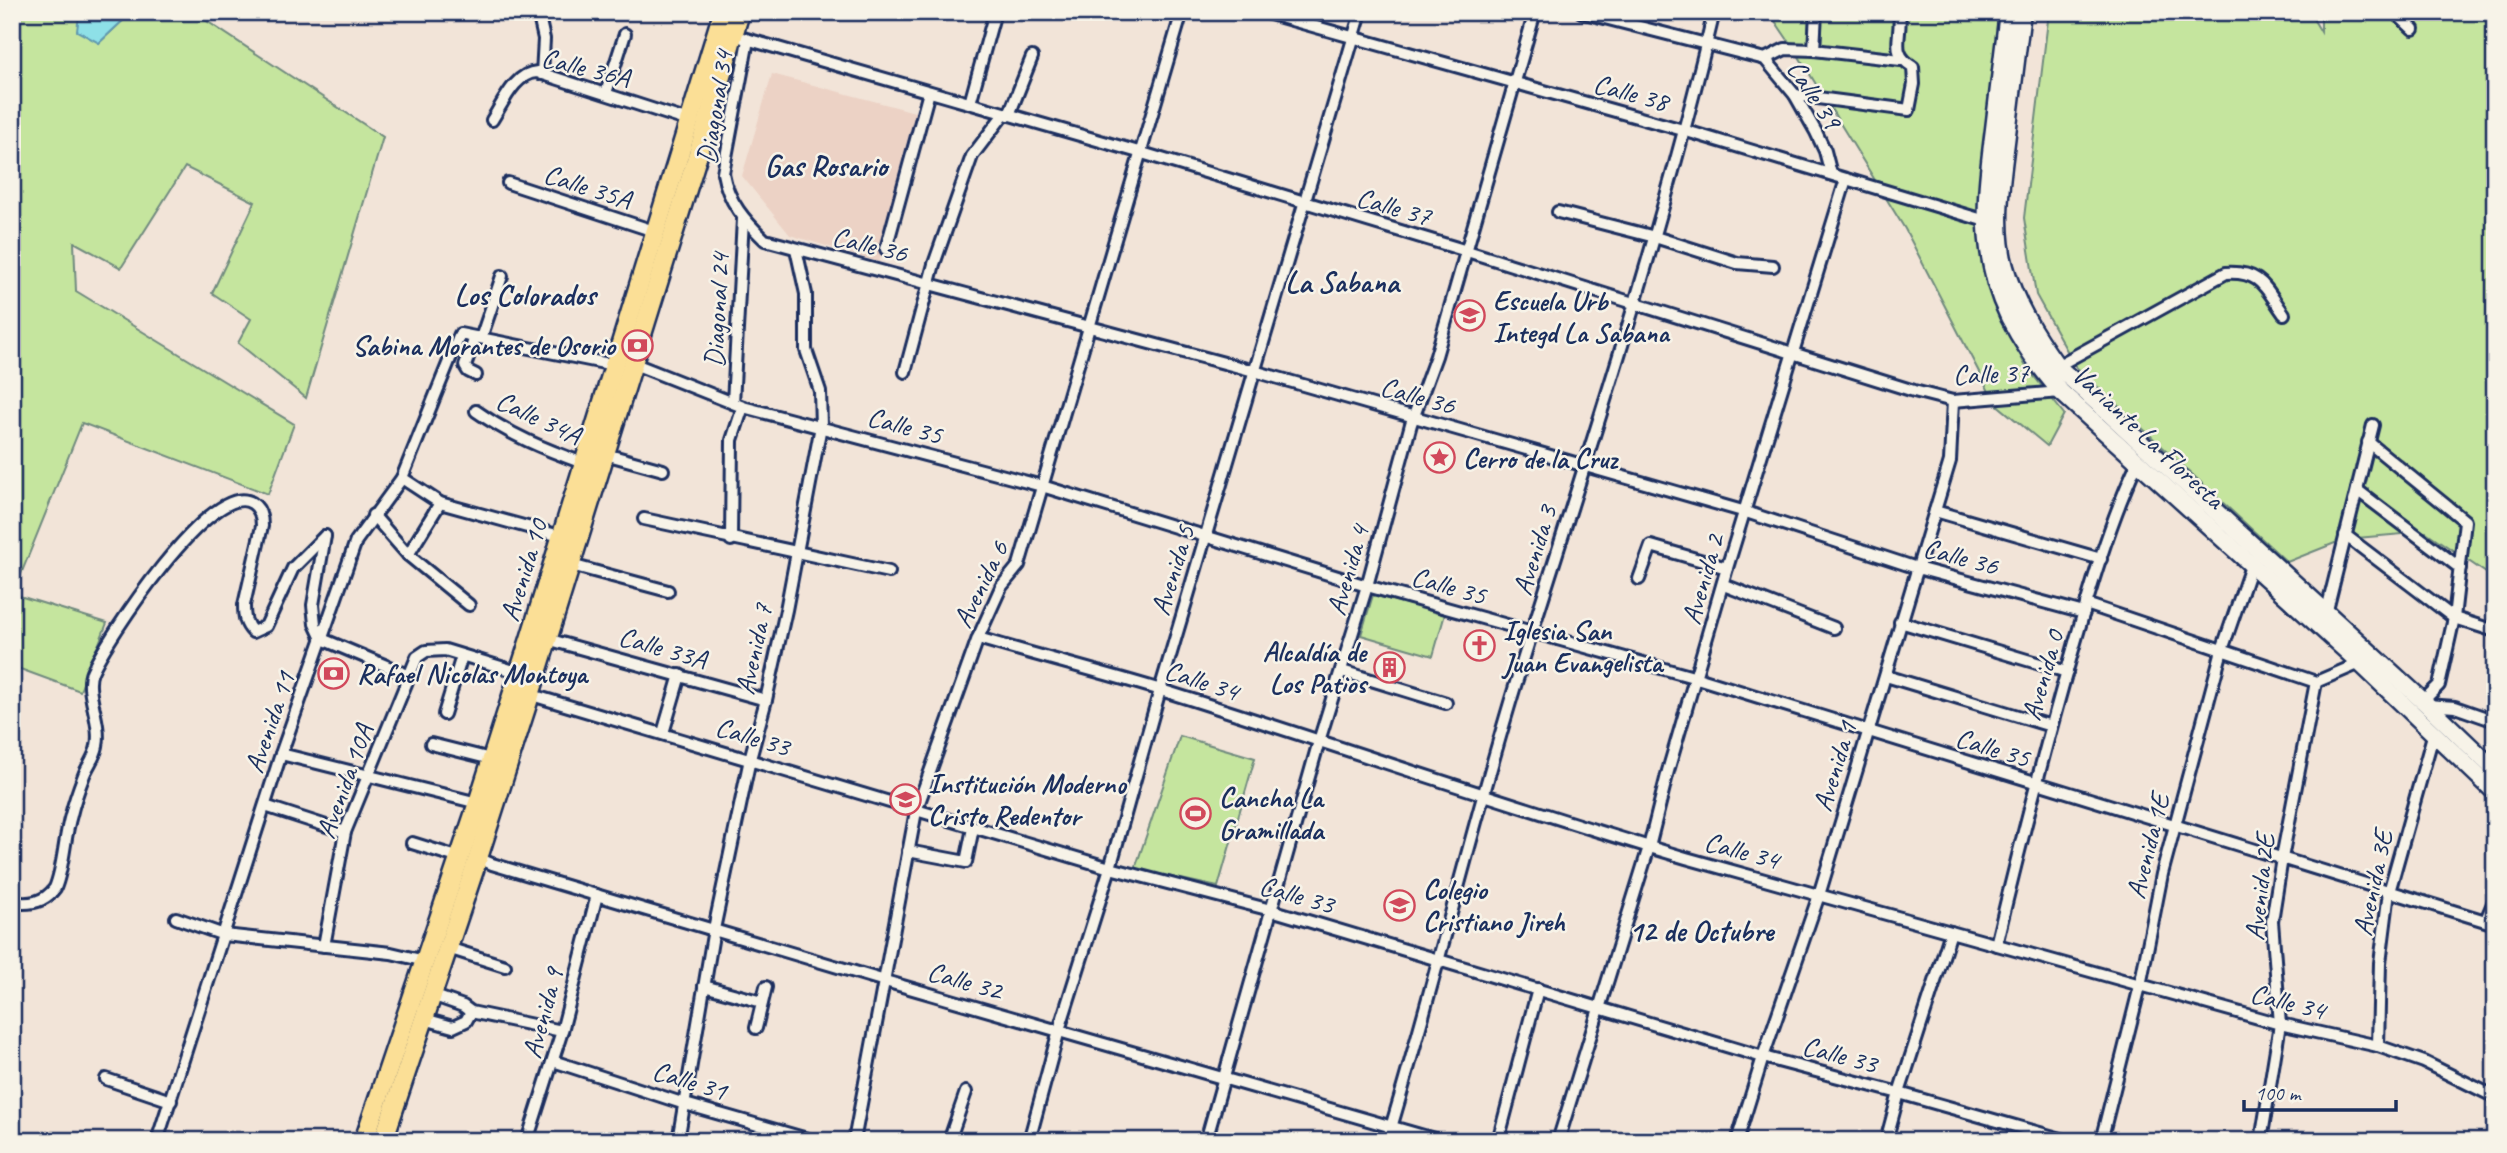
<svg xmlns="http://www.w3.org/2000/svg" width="2507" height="1153" viewBox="0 0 2507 1153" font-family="Caveat,sans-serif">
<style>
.built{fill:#ecd2c5}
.green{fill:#c5e59e;stroke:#708a7e;stroke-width:2}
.water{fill:#8ee0e7;stroke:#6099b0;stroke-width:2}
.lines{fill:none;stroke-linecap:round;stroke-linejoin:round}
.minor-casing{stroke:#1b2f5e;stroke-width:16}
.secondary-casing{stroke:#1b2f5e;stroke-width:21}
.primary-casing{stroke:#1b2f5e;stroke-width:23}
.minor{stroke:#f7f3e8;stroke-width:10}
.secondary{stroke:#f7f3e8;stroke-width:16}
.primary{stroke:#fbdf96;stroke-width:18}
.labels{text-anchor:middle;stroke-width:5;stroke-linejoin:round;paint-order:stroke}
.street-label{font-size:28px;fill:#1b2f5e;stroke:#f7f3e8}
.poi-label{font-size:28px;font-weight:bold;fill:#1b2f5e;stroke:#f7f3e8;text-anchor:start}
.neighbourhood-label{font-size:30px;font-weight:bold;fill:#1b2f5e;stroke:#f7f3e8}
</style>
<rect width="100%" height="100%" fill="#f2e4d8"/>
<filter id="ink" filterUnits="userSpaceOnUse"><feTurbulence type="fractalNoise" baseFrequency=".0143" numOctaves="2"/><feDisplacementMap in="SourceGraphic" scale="14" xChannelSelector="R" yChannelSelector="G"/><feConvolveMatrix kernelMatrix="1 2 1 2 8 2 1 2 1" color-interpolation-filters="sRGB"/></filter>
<g filter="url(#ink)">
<polygon class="built" points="772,74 926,115 879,262 790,235 742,176"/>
<g class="green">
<polygon points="12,12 82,12 79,15 99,43 132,12 193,12 383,137 306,398 238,343 251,319 212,293 255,202 185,167 121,268 74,242 76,291 294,424 268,494 82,423 13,594 107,623 80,691 12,666"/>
<polygon points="1769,12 2004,12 2004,322 2025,365 2064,414 2047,446 1995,403 1905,229 1798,55"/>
<polygon points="2049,12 2309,12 2321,32 2321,12 2495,12 2495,579 2426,532 2345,539 2287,562 2076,367 2036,295 2024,218"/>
<polygon points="1373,595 1445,614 1433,656 1361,635"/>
<polygon points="1180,736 1255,758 1218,887 1135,869"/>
</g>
<polygon class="water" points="82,12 132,12 99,43 77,31 79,15"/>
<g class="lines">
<defs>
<g id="minor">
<polyline points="538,12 544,39 542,74"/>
<polyline points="1263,12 1683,130 1986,221"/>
<polyline points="1581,12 1765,59 1795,95 1816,132 1825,151 1831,174"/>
<polyline points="2395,12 2413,29"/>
<polyline points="743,38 1142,153 1467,251 1914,391 1953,401 2061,392"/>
<path d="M748,40L723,173C728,202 745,221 765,240L1254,371L1746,512L1917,568L2084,613"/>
<polyline points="1814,50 1816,12"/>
<polyline points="1765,59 1785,49 1814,50 1901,60"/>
<polyline points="606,93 625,34"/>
<path d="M1795,95L1909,110L1914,84L1913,67C1888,52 1903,37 1899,12"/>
<polyline points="970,103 995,12"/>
<polyline points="1009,115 1032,57"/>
<path d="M492,120C503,103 515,73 537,72L689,121"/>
<polyline points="508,183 654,231"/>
<polyline points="1558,212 1655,237 1737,263 1773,266"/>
<polyline points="886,249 929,92"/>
<polyline points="475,337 465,366 468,371 476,375"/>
<polyline points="481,338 502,276"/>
<polyline points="632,363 743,407 1042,486 1367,586 1697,678 2495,924"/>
<path d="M2057,366L2226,273C2262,271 2265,288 2284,314"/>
<polyline points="905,372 934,264 972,156 1004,114"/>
<polyline points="733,403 743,219"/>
<path d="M476,411C510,435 544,449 583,463"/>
<polyline points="2368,442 2465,521 2454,618 2439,685 2423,701"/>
<polyline points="605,454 663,470"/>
<polyline points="402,478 440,503 560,536"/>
<polyline points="2357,490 2460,568"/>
<polyline points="1935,511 2101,559"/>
<polyline points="373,515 408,555 469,605"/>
<polyline points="644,519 889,572"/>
<polyline points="2345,535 2454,618 2495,631"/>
<polyline points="325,536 313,605 315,624 322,639 408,675"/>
<polyline points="731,540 732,440 743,407"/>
<polyline points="408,555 440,503"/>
<polyline points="571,565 668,591"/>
<polyline points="1639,579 1651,546 1727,568"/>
<polyline points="1724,585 1834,628"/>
<polyline points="2086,604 2316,682 2365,661"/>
<polyline points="2326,614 2373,425"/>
<polyline points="1900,622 2067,672"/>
<path d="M978,638C1039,656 1101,672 1161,690C1337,745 1510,806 1686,858L2280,1024L2378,1046L2424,1062L2495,1097"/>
<polyline points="547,639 766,700"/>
<polyline points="1342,671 1446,703"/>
<polyline points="1886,676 2051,726"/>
<polyline points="525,693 1110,868 1271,910 1763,1057 1899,1093 2068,1141"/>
<polyline points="2427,705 2455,707 2495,721"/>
<polyline points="444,714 462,656"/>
<polyline points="663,733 680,675"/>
<polyline points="431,744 491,759"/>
<polyline points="281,754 478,803"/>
<polyline points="265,806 345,832"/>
<polyline points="412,843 460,858"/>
<polyline points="908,851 966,862 973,828"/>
<polyline points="478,858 492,864 885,981 1441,1141"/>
<path d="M12,902C29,905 44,903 55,888C64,867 64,838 71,815C74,802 79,788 84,775C88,765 95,757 97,746C102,722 84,691 92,672C106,640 213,477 252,503C260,508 262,517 262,526L244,605C244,617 245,624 253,632L266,626L293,568L325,536"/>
<polyline points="176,918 224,935 391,953 425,961"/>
<polyline points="2486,920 2495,899"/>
<path d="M1996,945C2019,849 2043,755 2070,660C2089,593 2108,526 2137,463"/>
<polyline points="324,946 345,832 417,657 426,651 445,650 524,674"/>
<polyline points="448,948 505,966"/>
<polyline points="704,986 762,1002"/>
<polyline points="432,995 463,1006 471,1012 562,1031"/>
<polyline points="424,1019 453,1027 466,1021 471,1012"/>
<polyline points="756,1028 766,987"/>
<polyline points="2378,1046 2380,963 2389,892 2434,732"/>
<polyline points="553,1061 685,1104 814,1141"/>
<polyline points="106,1079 171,1101"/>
<polyline points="157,1141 281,754 356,541 402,478 460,334 614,365"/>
<polyline points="527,1141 562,1031 597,895"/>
<polyline points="678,1141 714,929 750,759 766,700 786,610 821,426 820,391 806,350 806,294 796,249"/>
<polyline points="854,1141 916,811 978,638 1001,587 1019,565 1182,12"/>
<polyline points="949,1141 966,1092"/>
<polyline points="1029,1141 1059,1030 1110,868 1160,690 1361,12"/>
<polyline points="1206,1141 1319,741 1367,586 1411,424 1436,356 1535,12"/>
<path d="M1387,1141C1433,990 1469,837 1515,686C1585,462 1660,240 1714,12"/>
<polyline points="1498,1141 1538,989"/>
<polyline points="1558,1141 1649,847 1668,771 1727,568 1846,179"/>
<polyline points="1737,1141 1763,1057 1819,895 1950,461 1953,401"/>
<polyline points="1886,1141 1899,1093 1951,932"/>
<polyline points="2101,1141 2140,986 2162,874 2222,650 2251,566"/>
<polyline points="2261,1141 2280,1024 2272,921 2282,858 2316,682"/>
</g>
<g id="secondary">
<path d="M2008,12C2003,51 1999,90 1994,129C1988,175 1982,221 1992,267C2001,315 2030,356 2061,392L2361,664L2495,792"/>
<path d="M2022,12C2017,53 2012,94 2007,134C2002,177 1993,225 2005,267C2015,304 2035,335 2057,366L2423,701L2495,770"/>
</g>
<g id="primary">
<polyline points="364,1141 478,803 530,639 723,12"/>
<polyline points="383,1141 478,858 530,695 698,154 740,12"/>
</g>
</defs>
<use href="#minor" class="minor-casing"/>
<use href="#secondary" class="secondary-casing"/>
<use href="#primary" class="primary-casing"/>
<use href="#minor" class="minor"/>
<use href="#secondary" class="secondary"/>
<use href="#primary" class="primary"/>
</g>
</g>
<defs>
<symbol id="school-ring" viewBox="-11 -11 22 22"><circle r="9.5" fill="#f7f3e8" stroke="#d1495b" stroke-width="1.5"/><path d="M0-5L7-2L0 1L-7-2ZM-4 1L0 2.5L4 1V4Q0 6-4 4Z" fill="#d1495b"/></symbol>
<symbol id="bank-ring" viewBox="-11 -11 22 22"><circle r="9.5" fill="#f7f3e8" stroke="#d1495b" stroke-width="1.5"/><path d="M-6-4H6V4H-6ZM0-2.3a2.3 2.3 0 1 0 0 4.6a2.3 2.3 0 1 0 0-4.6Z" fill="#d1495b"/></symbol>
<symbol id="sight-ring" viewBox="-11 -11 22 22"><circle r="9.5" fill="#f7f3e8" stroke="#d1495b" stroke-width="1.5"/><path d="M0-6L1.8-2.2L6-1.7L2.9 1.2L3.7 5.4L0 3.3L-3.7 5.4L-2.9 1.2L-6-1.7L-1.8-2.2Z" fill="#d1495b"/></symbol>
<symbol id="church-ring" viewBox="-11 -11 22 22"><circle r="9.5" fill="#f7f3e8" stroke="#d1495b" stroke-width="1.5"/><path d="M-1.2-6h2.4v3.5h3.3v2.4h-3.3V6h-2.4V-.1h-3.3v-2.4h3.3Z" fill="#d1495b"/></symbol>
<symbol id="building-ring" viewBox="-11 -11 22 22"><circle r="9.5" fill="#f7f3e8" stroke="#d1495b" stroke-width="1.5"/><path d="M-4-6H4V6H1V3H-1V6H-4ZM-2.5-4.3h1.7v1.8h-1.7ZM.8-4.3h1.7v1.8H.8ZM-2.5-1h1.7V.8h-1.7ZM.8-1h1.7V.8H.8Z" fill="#d1495b"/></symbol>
<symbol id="stadium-ring" viewBox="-11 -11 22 22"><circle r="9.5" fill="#f7f3e8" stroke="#d1495b" stroke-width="1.5"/><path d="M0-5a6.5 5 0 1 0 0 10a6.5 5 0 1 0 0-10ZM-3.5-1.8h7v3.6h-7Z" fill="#d1495b"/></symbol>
</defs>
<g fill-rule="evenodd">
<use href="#school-ring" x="1452" y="298" width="35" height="35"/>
<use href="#bank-ring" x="620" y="328" width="35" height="35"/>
<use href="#sight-ring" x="1422" y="440" width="35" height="35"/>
<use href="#church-ring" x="1462" y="628" width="35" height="35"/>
<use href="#building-ring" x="1372" y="650" width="35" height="35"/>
<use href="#bank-ring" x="316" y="656" width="35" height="35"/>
<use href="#school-ring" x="888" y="782" width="35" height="35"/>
<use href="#stadium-ring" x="1178" y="796" width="35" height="35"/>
<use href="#school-ring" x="1382" y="888" width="35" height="35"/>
</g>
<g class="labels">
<g class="street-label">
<text transform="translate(586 67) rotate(14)" y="10">Calle 36A</text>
<text transform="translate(1631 92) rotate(15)" y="10">Calle 38</text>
<text transform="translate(1815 94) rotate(57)" y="10">Calle 39</text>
<text transform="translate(714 107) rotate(-81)" y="10">Diagonal 34</text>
<text transform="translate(588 186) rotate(18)" y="10">Calle 35A</text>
<text transform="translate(1394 206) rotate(16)" y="10">Calle 37</text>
<text transform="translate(870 244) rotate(14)" y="10">Calle 36</text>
<text transform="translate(716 310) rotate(-87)" y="10">Diagonal 24</text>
<text transform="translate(1991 373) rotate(-2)" y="10">Calle 37</text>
<text transform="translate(1418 395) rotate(16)" y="10">Calle 36</text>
<text transform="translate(539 417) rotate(25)" y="10">Calle 34A</text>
<text transform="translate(905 425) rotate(15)" y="10">Calle 35</text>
<text transform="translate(2149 436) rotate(43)" y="10">Variante La Floresta</text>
<text transform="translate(1534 550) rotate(-73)" y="10">Avenida 3</text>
<text transform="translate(1961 556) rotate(15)" y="10">Calle 36</text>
<text transform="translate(523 570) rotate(-73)" y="10">Avenida 10</text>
<text transform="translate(1172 570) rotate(-73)" y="10">Avenida 5</text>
<text transform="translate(1347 570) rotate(-74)" y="10">Avenida 4</text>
<text transform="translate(1702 579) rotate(-74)" y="10">Avenida 2</text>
<text transform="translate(980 584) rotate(-64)" y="10">Avenida 6</text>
<text transform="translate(1449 585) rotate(16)" y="10">Calle 35</text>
<text transform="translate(663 647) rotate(16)" y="10">Calle 33A</text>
<text transform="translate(753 649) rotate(-78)" y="10">Avenida 7</text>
<text transform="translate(2042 675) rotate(-74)" y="10">Avenida 0</text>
<text transform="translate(1202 680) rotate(18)" y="10">Calle 34</text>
<text transform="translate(269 722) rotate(-71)" y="10">Avenida 11</text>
<text transform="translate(753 736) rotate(17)" y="10">Calle 33</text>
<text transform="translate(1993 747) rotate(17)" y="10">Calle 35</text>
<text transform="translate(1834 766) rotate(-73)" y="10">Avenida 1</text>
<text transform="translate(344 781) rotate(-70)" y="10">Avenida 10A</text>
<text transform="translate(2147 846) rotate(-76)" y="10">Avenida 1E</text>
<text transform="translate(1742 850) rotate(15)" y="10">Calle 34</text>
<text transform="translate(2372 883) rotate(-78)" y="10">Avenida 3E</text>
<text transform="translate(2259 887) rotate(-84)" y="10">Avenida 2E</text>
<text transform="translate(1297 894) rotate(16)" y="10">Calle 33</text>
<text transform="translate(965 980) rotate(16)" y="10">Calle 32</text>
<text transform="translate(2288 1001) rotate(14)" y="10">Calle 34</text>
<text transform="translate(542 1013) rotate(-75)" y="10">Avenida 9</text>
<text transform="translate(1840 1054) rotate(15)" y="10">Calle 33</text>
<text transform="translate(690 1080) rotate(17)" y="10">Calle 31</text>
</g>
<g class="poi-label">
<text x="1493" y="310">Escuela Urb<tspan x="1493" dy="32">Integd La Sabana</tspan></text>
<text x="615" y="355" text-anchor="end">Sabina Morantes de Osorio</text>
<text x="1463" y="468">Cerro de la Cruz</text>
<text x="1503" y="640">Iglesia San<tspan x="1503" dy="32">Juan Evangelista</tspan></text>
<text x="1366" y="661" text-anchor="end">Alcaldía de<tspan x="1366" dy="32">Los Patios</tspan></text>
<text x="357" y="683">Rafael Nicolas Montoya</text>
<text x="928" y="793">Institución Moderno<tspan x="928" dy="32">Cristo Redentor</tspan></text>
<text x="1219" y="807">Cancha La<tspan x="1219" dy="32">Gramillada</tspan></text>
<text x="1423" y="899">Colegio<tspan x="1423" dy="32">Cristiano Jireh</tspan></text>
</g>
<g class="neighbourhood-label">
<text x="826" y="176">Gas Rosario</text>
<text x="1342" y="292">La Sabana</text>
<text x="525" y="305">Los Colorados</text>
<text x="1701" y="941">12 de Octubre</text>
</g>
</g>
<rect width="2507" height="1153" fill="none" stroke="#f7f3e8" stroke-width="42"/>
<rect x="21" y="21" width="2465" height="1111" fill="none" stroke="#1b2f5e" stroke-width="2.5" filter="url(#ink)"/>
<path d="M2244 1100v10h152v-10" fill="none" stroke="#1b2f5e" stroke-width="3.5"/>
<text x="2255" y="1100" font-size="21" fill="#1b2f5e" stroke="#f7f3e8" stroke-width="5" paint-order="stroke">100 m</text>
</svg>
